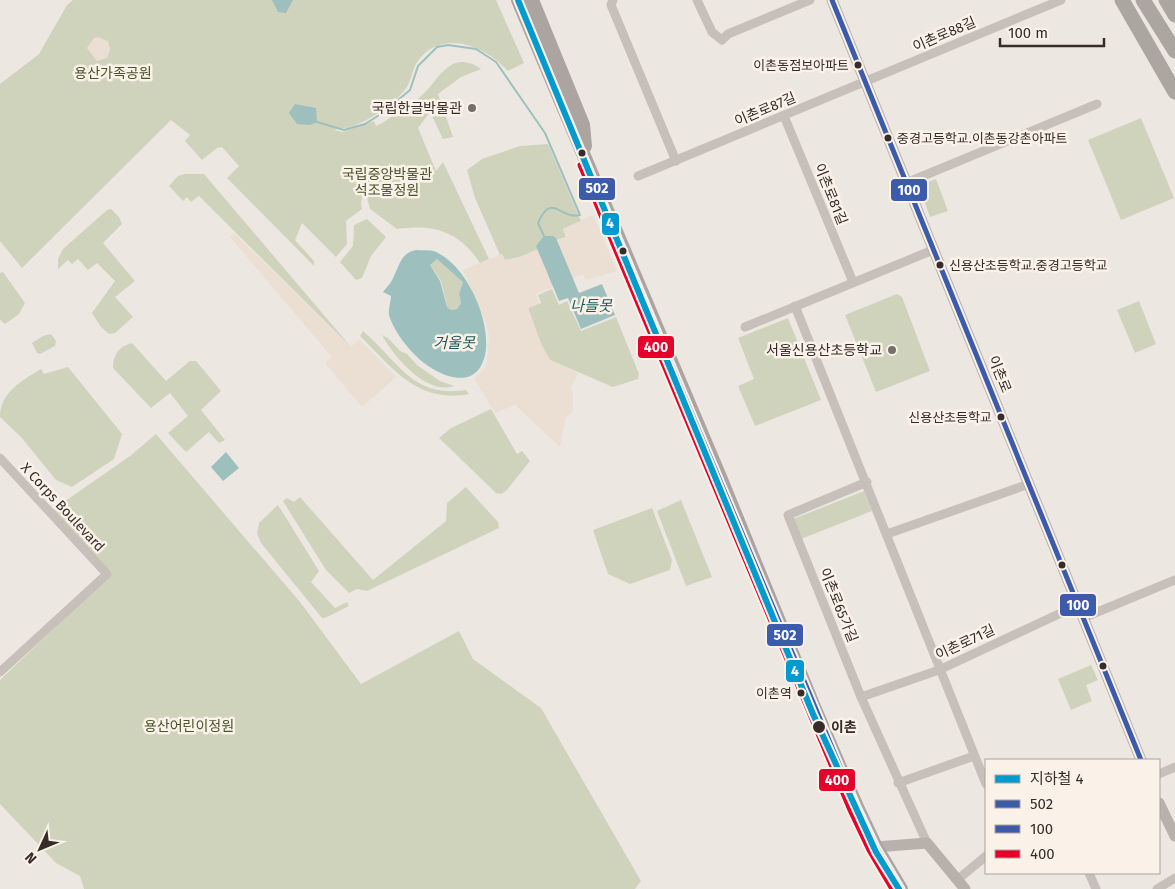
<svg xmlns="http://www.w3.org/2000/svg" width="1175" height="889" viewBox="0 0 1175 889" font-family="'Fira Sans','Noto Sans KR',sans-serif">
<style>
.green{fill:#cfd3bc}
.plaza{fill:#ebded2}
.water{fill:#9dc0be;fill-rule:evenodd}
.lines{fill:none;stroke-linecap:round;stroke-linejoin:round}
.stream{stroke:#9dc0be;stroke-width:2}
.street{stroke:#c7bfba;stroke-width:9}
.secondary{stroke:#b7b0ab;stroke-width:11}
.primary{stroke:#aca4a0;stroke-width:14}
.highway{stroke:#aca6a1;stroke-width:15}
.bus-1-casing{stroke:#faf1e9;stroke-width:9}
.bus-2-casing{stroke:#faf1e9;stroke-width:9}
.bus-3-casing{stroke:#faf1e9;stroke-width:9}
.bus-1{stroke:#3d5bab;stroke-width:5}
.bus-2{stroke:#3d5bab;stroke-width:5}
.bus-3{stroke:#e4002b;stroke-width:5}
.metro-1-casing{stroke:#faf1e9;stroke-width:10}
.metro-1{stroke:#009bce;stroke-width:6}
.bus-dot{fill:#382c29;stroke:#faf1e9;stroke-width:2}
.poi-dot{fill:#776d6a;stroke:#faf1e9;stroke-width:2}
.labels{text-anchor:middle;stroke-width:5;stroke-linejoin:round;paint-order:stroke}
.bus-label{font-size:13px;fill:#382c29;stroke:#faf1e9;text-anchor:end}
.street-label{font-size:14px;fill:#382c29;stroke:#faf1e9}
.park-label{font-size:14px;fill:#49562c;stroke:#faf1e9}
.poi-label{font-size:14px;fill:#382c29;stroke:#faf1e9;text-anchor:end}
.stop-label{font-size:14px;font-weight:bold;fill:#382c29;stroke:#faf1e9;text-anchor:start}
.water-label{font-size:15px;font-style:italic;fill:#1e5959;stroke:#faf1e9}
.line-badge{stroke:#faf1e9;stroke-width:2}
.badge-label{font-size:14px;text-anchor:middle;font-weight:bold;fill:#fff}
</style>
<rect width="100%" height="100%" fill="#ede7e2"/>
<g class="green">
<path d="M73,0H496L524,63L508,71C485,45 439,27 416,64C411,73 411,84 403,92C392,105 362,126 345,128C340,129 338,128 334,130L343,132L374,121L376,126C388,121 395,113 405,106C409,103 415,101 419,98C438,83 449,47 481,69L461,77L438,94L453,137L443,139L430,112L418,128L436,171L443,162L489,259L480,263C459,231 433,224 397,229L370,209L365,191L361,202L362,209L346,221L347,244L336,257L302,223L295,240L314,261V266L227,178L239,166L222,147L217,148L202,160L185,141L190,135L171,120L22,268L0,241V84L39,54L67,5Z"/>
<polygon points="1141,118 1174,198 1121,220 1088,140"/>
<polygon points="548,144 581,221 563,229 566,237 536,246 538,249 520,257 505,260 502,254 500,255 475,198 467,170 482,159 520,146"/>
<polygon points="184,174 204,174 351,347 199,196 191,202 187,197 183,201 169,186 178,176"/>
<polygon points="936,179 948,211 930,217 919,186"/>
<polygon points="111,209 119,217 122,224 103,243 135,281 115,297 133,317 115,333 109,334 101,327 92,313 115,281 97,263 88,270 78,259 72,264 68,260 58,269 58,259 63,249 107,210"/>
<polygon points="367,219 386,237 371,256 362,278 356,280 340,262 353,246 354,225"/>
<polygon points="438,259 463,282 459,294 461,303 457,309 451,310 447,307 441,281 430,265 434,260"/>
<polygon points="3,272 25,303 19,314 5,324 0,320 0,273"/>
<polygon points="552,289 559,305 567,301 581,331 616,317 639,374 638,379 613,387 550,360 541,344 528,308 541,303 538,295"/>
<polygon points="897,294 902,297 930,371 876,392 845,315"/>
<polygon points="1139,301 1156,344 1135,353 1117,310"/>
<polygon points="788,318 821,400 755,426 738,386 754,379 738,338"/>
<path d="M363,331C399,362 412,398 466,390L469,394C417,404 393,368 360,336Z"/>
<polygon points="51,334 56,341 55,346 40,354 37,353 32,343 43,336"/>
<path d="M382,335L388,338L400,351L407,354L417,365L440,381L454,386C427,396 393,356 382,335Z"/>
<path d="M132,343L166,381L190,361H196L221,391L201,410L225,440L219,443L209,432L186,452L168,433L188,416L170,393L151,408L113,368C113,355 119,346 132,343Z"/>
<path d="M68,367L122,434L114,459L72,487L56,480L21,437L0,417C0,392 23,380 41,369L44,374Z"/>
<polygon points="491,409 517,454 522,451 530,461 506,491 501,494 496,493 439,438 451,428"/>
<polygon points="156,434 300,602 361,684 459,631 473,659 541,708 641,881 635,889 84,889 80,876 56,863 0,804 0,680 109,576 51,511 130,456"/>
<polygon points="466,487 498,522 499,528 367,591 357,589 349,593 326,570 283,501 287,498 294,502 300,497 373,580 446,521 447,503"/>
<polygon points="864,491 872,511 801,539 793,519"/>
<polygon points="681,500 712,577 686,586 657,511"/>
<polygon points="278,505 319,571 311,582 335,608 347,602 349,606 325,618 322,618 261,543 257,534 259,523"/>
<polygon points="652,508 672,560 670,570 630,584 608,574 593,530"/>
<polygon points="1091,665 1098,680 1086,685 1092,701 1071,710 1058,679"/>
</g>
<g class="plaza">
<polygon points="98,37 108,41 110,49 107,58 97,61 87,48 94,38"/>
<polygon points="593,215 617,271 586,280 583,274 536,294 539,303 528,308 541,344 550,360 578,373 570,389 573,391 573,411 565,419 560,447 515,405 495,413 474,378 483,371 487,361 489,336 486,323 463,270 502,254 505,260 520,257 566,237 563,229"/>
<polygon points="234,233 351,347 359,339 396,377 362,407 325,363 332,357 230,237"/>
</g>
<g class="water">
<polygon points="272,0 293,0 286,13 278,12"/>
<polygon points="295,104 316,108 317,122 310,125 297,124 289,113"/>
<polygon points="544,236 553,236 556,238 579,293 602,284 615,315 581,329 568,298 559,301 536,246"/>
<path d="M416,250C423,251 432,249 438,253C468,268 492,323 485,355C476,395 434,374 416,356C405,345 393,329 389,315C388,310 391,301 391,296L383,292C387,287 392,282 394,276C400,264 401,253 416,250ZM437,259L463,282L459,294L461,303L457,309L451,310L447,307L440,281L430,265Z"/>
<polygon points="226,452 239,468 223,481 211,467"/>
</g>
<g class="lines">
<path class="stream" d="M317,122L344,130L365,124L381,114L410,90L418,66L437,47L448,45L476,49L496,62L545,133L580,215C560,220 552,191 538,223L544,236"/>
<g class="street">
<polyline points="613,0 611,5 676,161"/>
<polyline points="697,0 712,32 722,40 728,34 810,0"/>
<polyline points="784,116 853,282"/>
<polyline points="638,176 1061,0"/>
<polyline points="906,183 1097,104"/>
<polyline points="795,306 986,784"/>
<polyline points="745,327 933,250"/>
<polyline points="0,458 107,574 0,672"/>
<polyline points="867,482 788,515 861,697 927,843"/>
<polyline points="887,534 1029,484"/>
<polyline points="1083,618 1175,580"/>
<polyline points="861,697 939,670 1078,605"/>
<polyline points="1159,774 1175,767"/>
<polyline points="898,783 974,756"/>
<polyline points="1089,873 1096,889"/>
<polyline points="957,880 986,856"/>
<polyline points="1157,889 1175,878"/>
</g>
<g class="secondary">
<polyline points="832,0 1141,760"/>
<polyline points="1159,803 1175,836"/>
<polyline points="876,847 927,843 965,889"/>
</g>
<g class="primary">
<polyline points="518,0 720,477 814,707 857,807 876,847 901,889"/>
<polyline points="532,0 583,125 585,146"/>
</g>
<g class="highway">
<polyline points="1122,0 1175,92"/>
<polyline points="1143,0 1175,51"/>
<polyline points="1166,0 1175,15"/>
</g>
<defs>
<polyline id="bus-1" points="518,0 857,807 876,847 901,889"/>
<polyline id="bus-2" points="832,0 1141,760"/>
<polyline id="bus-3" points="580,165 850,810 869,850 892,889"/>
</defs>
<use href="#bus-1" class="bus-1-casing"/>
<use href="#bus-2" class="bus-2-casing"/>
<use href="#bus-3" class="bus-3-casing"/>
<use href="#bus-1" class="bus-1"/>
<use href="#bus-2" class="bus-2"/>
<use href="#bus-3" class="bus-3"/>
<defs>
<polyline id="metro-1" points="518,0 813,714 876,852 899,889"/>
</defs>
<use href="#metro-1" class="metro-1-casing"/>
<use href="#metro-1" class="metro-1"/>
</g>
<g class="bus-dot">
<circle cx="858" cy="65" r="4.5"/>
<circle cx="888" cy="138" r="4.5"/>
<circle cx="582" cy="153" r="4.5"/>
<circle cx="623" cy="251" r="4.5"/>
<circle cx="940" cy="265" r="4.5"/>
<circle cx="1001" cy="417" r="4.5"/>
<circle cx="1062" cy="565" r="4.5"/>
<circle cx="1103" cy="666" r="4.5"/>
<circle cx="801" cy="693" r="4.5"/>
<circle cx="819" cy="727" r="7"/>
</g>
<g class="poi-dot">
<circle cx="472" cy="108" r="5"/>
<circle cx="892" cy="350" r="5"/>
</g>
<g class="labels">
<g class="bus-label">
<text x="849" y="70">이촌동점보아파트</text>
<text x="897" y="143" text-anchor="start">중경고등학교.이촌동강촌아파트</text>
<text x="949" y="270" text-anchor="start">신용산초등학교.중경고등학교</text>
<text x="992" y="422">신용산초등학교</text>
<text x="792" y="698">이촌역</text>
</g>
<g class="street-label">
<text transform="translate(944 34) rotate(-23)" y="5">이촌로88길</text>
<text transform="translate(765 109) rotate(-23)" y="5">이촌로87길</text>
<text transform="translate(831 194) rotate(68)" y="5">이촌로81길</text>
<text transform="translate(1000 374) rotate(68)" y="5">이촌로</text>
<text transform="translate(63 507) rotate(47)" y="5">X Corps Boulevard</text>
<text transform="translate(839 605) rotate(68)" y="5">이촌로65가길</text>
<text transform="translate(965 642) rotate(-25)" y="5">이촌로71길</text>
</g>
<g class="park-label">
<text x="113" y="78">용산가족공원</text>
<text x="387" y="179">국립중앙박물관<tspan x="387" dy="16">석조물정원</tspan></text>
<text x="189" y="731">용산어린이정원</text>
</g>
<g class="poi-label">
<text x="462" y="113">국립한글박물관</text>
<text x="882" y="355">서울신용산초등학교</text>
</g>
<g class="stop-label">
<text x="831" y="732">이촌</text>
</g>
<g class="water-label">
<text x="591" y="311">나들못</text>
<text x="454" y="348">거울못</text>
</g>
</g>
<g class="line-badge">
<rect x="578" y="177" width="38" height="24" rx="5" fill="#3d5bab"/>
<rect x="890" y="178" width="38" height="24" rx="5" fill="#3d5bab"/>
<rect x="601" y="212" width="19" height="24" rx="5" fill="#009bce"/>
<rect x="637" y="335" width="38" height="24" rx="5" fill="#e4002b"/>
<rect x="1059" y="593" width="38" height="24" rx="5" fill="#3d5bab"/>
<rect x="766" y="623" width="38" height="24" rx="5" fill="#3d5bab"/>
<rect x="785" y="659" width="20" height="24" rx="5" fill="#009bce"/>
<rect x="818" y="768" width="38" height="24" rx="5" fill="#e4002b"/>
</g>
<g class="badge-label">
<text x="597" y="193">502</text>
<text x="909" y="195">100</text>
<text x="610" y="228">4</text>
<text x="656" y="352">400</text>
<text x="1078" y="610">100</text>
<text x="785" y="640">502</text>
<text x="795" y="676">4</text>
<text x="837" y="785">400</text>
</g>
<rect x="985" y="759" width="175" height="115" fill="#faf1e9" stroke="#aca29c"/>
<rect x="995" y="775" width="25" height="8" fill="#009bce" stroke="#aca29c"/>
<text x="1030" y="784" font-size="15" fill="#382c29">지하철 4</text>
<rect x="995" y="800" width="25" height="8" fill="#3d5bab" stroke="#aca29c"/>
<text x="1030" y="809" font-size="15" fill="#382c29">502</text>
<rect x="995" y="825" width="25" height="8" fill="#3d5bab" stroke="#aca29c"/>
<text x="1030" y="834" font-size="15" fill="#382c29">100</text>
<rect x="995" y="850" width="25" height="8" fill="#e4002b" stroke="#aca29c"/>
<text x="1030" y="859" font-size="15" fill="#382c29">400</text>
<g transform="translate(40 849) rotate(226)" stroke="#faf1e9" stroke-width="4" paint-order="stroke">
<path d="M0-4L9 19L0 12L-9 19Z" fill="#382c29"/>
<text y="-8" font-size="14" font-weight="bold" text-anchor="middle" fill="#382c29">N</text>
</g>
<path d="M1000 38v8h104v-8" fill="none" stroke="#382c29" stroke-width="2.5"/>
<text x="1008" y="38" font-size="15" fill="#382c29" stroke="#faf1e9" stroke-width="4" paint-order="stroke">100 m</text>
</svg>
